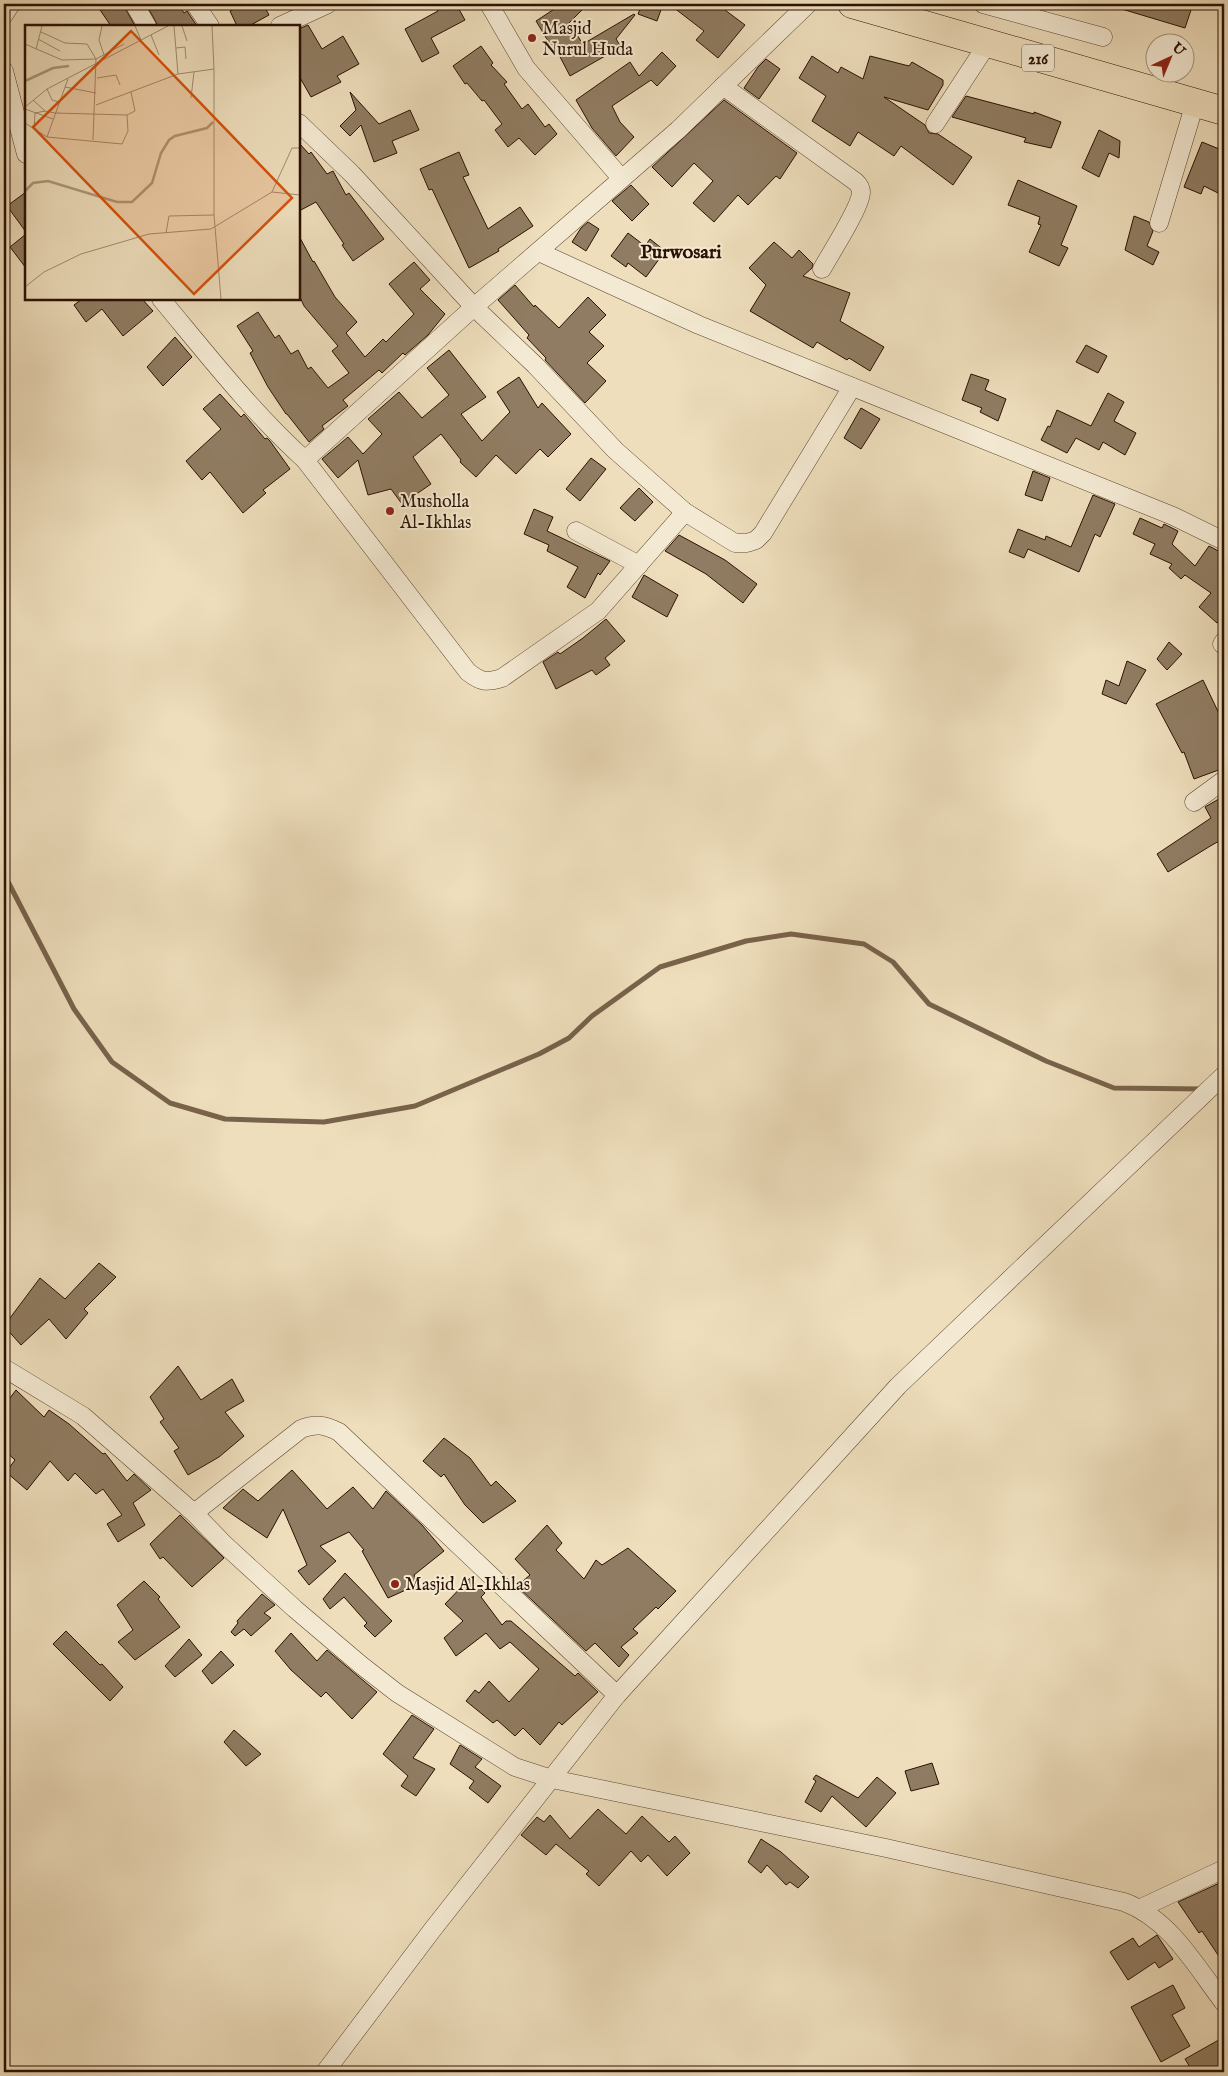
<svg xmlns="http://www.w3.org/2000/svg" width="1228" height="2076" viewBox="0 0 1228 2076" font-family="'IM FELL English',serif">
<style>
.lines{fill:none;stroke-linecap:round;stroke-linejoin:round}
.stream{stroke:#78624b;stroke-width:5}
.building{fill:#907c62;stroke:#2b1101}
.minor-casing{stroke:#5c4430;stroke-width:19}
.primary-casing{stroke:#2b1101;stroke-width:29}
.minor{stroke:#f4ead3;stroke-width:18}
.primary{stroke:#eedebc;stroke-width:28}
.poi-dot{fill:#8f2418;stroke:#f4ead3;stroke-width:2}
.labels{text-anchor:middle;stroke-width:4;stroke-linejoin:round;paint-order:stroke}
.shield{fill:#f4ead3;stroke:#675240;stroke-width:1}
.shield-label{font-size:16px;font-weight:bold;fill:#2b1101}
.poi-label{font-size:18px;fill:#2b1101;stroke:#f4ead3;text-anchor:start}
.quarter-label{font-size:20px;font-weight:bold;fill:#2b1101;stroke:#f4ead3}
.inset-river{fill:none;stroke:#ac987c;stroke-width:2.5}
.inset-road{fill:none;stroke:#a08c71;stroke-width:1}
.view{fill:#d5520b;fill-opacity:0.15;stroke:#d5520b;stroke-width:2.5}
.inset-edge{fill:none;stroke:#2b1101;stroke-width:2.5}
</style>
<rect width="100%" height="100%" fill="#eedebc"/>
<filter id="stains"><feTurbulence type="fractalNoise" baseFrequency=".004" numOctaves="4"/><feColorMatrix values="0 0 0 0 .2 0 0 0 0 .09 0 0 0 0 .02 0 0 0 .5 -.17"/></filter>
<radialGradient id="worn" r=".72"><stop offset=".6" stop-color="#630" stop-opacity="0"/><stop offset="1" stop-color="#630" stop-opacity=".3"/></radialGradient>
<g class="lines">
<polyline class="stream" points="4,874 74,1009 112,1062 170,1103 225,1119 324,1122 415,1106 539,1054 569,1038 592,1016 660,967 746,941 791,934 864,944 893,962 929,1004 1046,1061 1114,1088 1204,1089"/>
</g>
<g class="building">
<polygon points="96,4 123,4 135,26 111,26"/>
<polygon points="146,4 178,4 184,13 187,11 197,26 158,26"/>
<polygon points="243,4 263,4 269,15 249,26 237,26 230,11"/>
<polygon points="434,4 456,4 465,20 431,38 439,53 422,62 405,29 438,11"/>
<polygon points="562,4 588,4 569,23 583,44 634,14 635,15 616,39 621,47 570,76 558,53 556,54 536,21"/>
<polygon points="642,4 663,4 657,21 638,14"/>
<polygon points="669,4 717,4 745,25 718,58 696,40 704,31"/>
<polygon points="1115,4 1193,4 1185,28 1115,7"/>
<polygon points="308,25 322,49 343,36 359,64 337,76 341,82 311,97 299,76 299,29"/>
<polygon points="481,46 493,63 491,65 507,82 504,84 522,109 528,104 545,127 549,124 557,134 535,155 519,138 508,147 495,130 502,124 484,100 482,101 467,83 465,84 453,66"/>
<polygon points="662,52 676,66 657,86 651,80 612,106 620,122 634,137 616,156 592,128 576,100 630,62 639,76"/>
<polygon points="812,56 838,73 841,67 863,79 870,56 909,66 912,62 943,80 943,85 928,110 884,97 925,125 929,133 938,134 972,157 953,185 901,146 894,156 858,132 850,146 812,121 826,96 799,78"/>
<polygon points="766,59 780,69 759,99 744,88 758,67"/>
<polygon points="350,92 379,124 410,110 419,130 392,141 397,153 374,162 361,125 350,136 340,126 356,110"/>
<polygon points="966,96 1034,114 1034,112 1061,122 1051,148 1024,142 1026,138 952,117"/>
<polygon points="724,100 797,153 780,179 776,176 748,205 738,195 714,222 693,203 713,181 694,163 672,187 652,167"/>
<polygon points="1099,130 1120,141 1119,158 1109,153 1099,177 1082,168"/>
<polygon points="1202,142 1224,151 1224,196 1204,186 1201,194 1184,187"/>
<polygon points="299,143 309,154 311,152 327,174 333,171 346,195 349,193 384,239 353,261 342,245 344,244 316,202 299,211"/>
<polygon points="459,152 469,175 463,177 488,229 520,207 533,226 498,249 499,251 469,268 432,189 429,190 420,169"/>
<polygon points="1018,180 1077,206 1061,245 1068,248 1059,266 1029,252 1041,225 1038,224 1040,217 1008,205"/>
<polygon points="631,185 649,204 632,221 612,201"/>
<polygon points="26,192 26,232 7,206"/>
<polygon points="1134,216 1149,222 1153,231 1147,246 1159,252 1153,265 1125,250"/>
<polygon points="588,222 599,229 586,251 572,242 581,228"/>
<polygon points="628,233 645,246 650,239 665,251 646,277 628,263 626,267 611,256"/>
<polygon points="26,234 26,268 10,247"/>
<polygon points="299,236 313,262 314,261 335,297 357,322 346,333 365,357 383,339 386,342 414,314 389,284 414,262 430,280 420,289 445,314 428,335 405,355 403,353 382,373 379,370 343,400 348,406 322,426 324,429 309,442 287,414 286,414 268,387 250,353 253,351 237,326 258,312 275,338 279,335 291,354 298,350 308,369 311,367 328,388 349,373 332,351 338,346 304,306 299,295"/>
<polygon points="774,242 792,258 799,250 813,264 812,268 803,276 850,293 840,321 884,347 870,371 849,358 847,360 817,342 813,348 750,311 766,285 749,268"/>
<polygon points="515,285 534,307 535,305 559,328 588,297 606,315 589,332 604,346 587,363 606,381 585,403 545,360 546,358 527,338 529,335 498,300"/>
<polygon points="82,299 142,299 153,311 123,336 102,309 86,322 74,305"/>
<polygon points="175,337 192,357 163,386 147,367"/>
<polygon points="1086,345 1107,356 1098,373 1076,362"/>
<polygon points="449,350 486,397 461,414 482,441 510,412 497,392 519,377 538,408 542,403 571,434 548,457 540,449 516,474 496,455 476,477 460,462 461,460 441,434 413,457 431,484 402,504 391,489 368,495 358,460 338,478 322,459 348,437 363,454 382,434 368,419 399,392 422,418 449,395 427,368"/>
<polygon points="971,374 989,380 985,390 1006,399 998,421 980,412 982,408 962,400"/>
<polygon points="1108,393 1124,402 1114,421 1136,433 1125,455 1103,442 1099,450 1076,438 1067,453 1041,440 1048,426 1050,427 1057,410 1091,426"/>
<polygon points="220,394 241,417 244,414 265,439 267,438 270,441 290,469 263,490 266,493 243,513 210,472 202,480 186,461 221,429 203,409"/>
<polygon points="861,408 880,419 861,449 844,438"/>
<polygon points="591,458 606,469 580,501 566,489"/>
<polygon points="1033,471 1050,478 1042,501 1025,495"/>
<polygon points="639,488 653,502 635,521 620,508"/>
<polygon points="1093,495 1115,504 1100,537 1095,534 1079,572 1028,549 1024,558 1009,552 1018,529 1045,540 1046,536 1071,547"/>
<polygon points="534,509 553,517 547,531 610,561 600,575 598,573 585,598 567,587 578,567 547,551 549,545 524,534"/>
<polygon points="1140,518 1162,528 1164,524 1178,531 1172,544 1195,566 1209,546 1224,554 1224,615 1217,623 1199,607 1211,593 1185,575 1181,579 1169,568 1172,564 1150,554 1155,544 1133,534"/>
<polygon points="679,535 725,560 757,584 743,603 706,574 665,551"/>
<polygon points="644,575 678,595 667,617 632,597"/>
<polygon points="606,619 625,641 605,658 610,665 596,675 592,670 556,689 543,662 558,652 560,654 583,638"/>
<polygon points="1169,642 1182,654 1167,670 1157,659"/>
<polygon points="1127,661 1146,670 1126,704 1102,694 1106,680 1119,686"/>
<polygon points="1203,680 1224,724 1224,768 1194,779 1184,752 1182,753 1156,704"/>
<polygon points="1224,796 1224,841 1223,839 1212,845 1168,872 1157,854 1211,818 1205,807"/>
<polygon points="99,1263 116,1277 84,1309 88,1313 66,1339 49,1319 21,1345 4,1326 40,1278 65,1299"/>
<polygon points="178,1366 201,1400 232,1379 244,1401 225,1412 244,1436 219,1457 188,1475 174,1451 179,1448 160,1422 164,1419 150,1397"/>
<polygon points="16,1390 44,1417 49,1410 69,1424 103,1454 105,1453 127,1481 134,1474 151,1490 133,1503 145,1525 118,1542 107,1524 122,1515 103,1489 96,1494 75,1473 68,1481 50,1461 27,1490 6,1472 15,1460 4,1450 4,1406"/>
<polygon points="444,1438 470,1458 491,1486 496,1481 516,1501 483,1523 465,1505 444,1474 441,1477 423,1461"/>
<polygon points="292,1470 327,1509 353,1487 373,1509 386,1491 422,1525 444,1551 414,1575 419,1584 388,1598 362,1551 364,1550 349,1532 320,1546 336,1561 309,1585 298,1571 307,1565 283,1509 267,1538 223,1508 243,1489 258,1501"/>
<polygon points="180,1515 224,1558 192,1587 163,1557 160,1559 150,1544"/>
<polygon points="547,1525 562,1543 556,1550 584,1579 596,1560 602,1565 628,1548 676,1591 658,1609 656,1607 633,1629 638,1633 621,1647 629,1655 619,1667 595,1643 586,1651 517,1586 530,1575 515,1559"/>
<polygon points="345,1573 392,1621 375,1637 364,1626 367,1623 344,1597 330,1609 323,1599"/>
<polygon points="470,1578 485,1593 481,1597 502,1625 506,1621 511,1621 575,1676 578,1673 598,1692 562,1725 559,1722 540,1745 523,1728 515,1736 497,1720 493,1723 466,1701 475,1690 479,1693 489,1681 509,1702 539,1669 510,1642 500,1649 486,1633 456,1656 444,1638 463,1621 445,1604"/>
<polygon points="144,1581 160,1597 158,1599 180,1627 135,1660 118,1642 133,1630 117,1605"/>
<polygon points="262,1594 275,1605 264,1613 271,1618 251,1636 244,1629 235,1636 231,1632 238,1623 237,1621"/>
<polygon points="66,1631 100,1665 102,1664 123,1687 110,1701 53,1644"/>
<polygon points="291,1633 317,1661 327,1650 377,1692 352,1719 326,1692 321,1697 291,1670 275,1651"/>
<polygon points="189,1639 202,1655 175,1677 165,1666"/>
<polygon points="221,1651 234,1665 212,1684 202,1671"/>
<polygon points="412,1715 434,1729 413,1758 435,1769 416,1796 401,1786 408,1776 383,1754"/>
<polygon points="234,1730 261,1754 246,1766 224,1742"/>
<polygon points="460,1745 482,1759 475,1767 501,1786 488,1803 469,1788 474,1781 450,1764"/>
<polygon points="932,1763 939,1784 911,1791 905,1771"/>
<polygon points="816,1775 858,1798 877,1777 896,1793 866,1827 832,1796 821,1812 805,1802 816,1781 813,1779"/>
<polygon points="598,1809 626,1834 642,1816 669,1842 675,1836 690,1853 667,1876 648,1855 641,1862 631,1851 599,1886 586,1874 589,1871 556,1844 546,1855 521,1835 537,1817 544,1822 550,1815 570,1839"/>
<polygon points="761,1839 781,1852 809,1877 798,1888 790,1882 786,1885 767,1865 761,1873 748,1862"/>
<polygon points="1224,1881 1224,1964 1202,1931 1199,1933 1178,1902"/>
<polygon points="1157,1935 1173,1959 1159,1968 1155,1962 1128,1980 1110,1952 1133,1938 1139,1947"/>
<polygon points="1173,1985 1185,2008 1172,2015 1190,2046 1161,2062 1131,2007"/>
<polygon points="1224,2037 1224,2065 1212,2072 1193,2072 1185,2059"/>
</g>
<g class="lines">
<defs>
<g id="minor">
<polyline points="134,4 147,26"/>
<polyline points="195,4 210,26"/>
<polyline points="489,4 526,68 621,178"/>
<polyline points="983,4 1103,37"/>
<polyline points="4,15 11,4"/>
<polyline points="280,26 328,4"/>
<polyline points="4,71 26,154"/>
<path d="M723,86L856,182C859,185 861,188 861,192C861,207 830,254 822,269"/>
<polyline points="299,123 352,174 474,307 535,365 615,450 685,512 735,543 747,543 756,540 763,533 852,387"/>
<polyline points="935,124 988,43"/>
<polyline points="1159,223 1195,103"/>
<polyline points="539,252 699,325 1173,516 1224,541"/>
<path d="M161,299C207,354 251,411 305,460L468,672C481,682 486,683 502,678L598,611L685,512"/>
<polyline points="305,460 474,307 678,130 808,4"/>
<polyline points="576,531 639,565"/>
<polyline points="1222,644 1224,641"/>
<polyline points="1194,802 1224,780"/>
<path d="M4,1368L83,1416L194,1513L225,1545L295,1609L361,1665L397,1693L515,1767L552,1779L886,1848L1124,1902C1170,1919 1195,1965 1224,2003"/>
<path d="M194,1513L301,1429C316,1423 325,1425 339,1432L617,1695"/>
<polyline points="1141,1908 1224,1869"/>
<polyline points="325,2072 433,1929 617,1695 898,1386 1224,1075"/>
</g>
<polyline id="primary" points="852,4 1224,111"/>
</defs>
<use href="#minor" class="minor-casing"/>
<use href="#primary" class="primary-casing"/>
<use href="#minor" class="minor"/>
<use href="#primary" class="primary"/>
</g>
<g class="poi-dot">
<circle cx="532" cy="38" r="5"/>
<circle cx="390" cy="511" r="5"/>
<circle cx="395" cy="1584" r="5"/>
</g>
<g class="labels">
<rect class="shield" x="1022" y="44.5" width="32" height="27" rx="4"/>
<g class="shield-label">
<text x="1038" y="64">216</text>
</g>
<g class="poi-label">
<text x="542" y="34">Masjid<tspan x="542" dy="21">Nurul Huda</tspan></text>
<text x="400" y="507">Musholla<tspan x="400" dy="21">Al-Ikhlas</tspan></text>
<text x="405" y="1590">Masjid Al-Ikhlas</text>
</g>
<g class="quarter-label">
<text x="681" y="258">Purwosari</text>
</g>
</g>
<g transform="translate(25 25)">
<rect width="275" height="275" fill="#eedebc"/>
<path class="inset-river" d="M0,56L28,43L44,41M0,166L8,158L23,156L92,177H107L127,158L136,128L144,115L150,111L182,103L188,97"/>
<path class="inset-road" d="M77,1L74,15L79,30M110,1L116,15M149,1L153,49M157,1L162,16M16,7L40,18L62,19L71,34L99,19M126,10L134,30M13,14L35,26M0,19L37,35L71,34L68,115M151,23L160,22L161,34M11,24L17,1M189,44V190L196,274M72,53L91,50L95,60M40,62L71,68M22,64L27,75L34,77M166,73L169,47M8,75L20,86L30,88L102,90L110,86L106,67M71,80L153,49L189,44L187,1M0,82L22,64L143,1M0,84L28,94M0,98L22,112L97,119L103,106L102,90M9,105L10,88L20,86M22,112L43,54M247,167L267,123H275M141,208L144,191L189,190M0,262L19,247L56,229L124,209L186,204L247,167L275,170"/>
<path class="view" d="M106,6L267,173L169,269L8,102Z"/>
<rect width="275" height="275" class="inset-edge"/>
</g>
<rect width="1228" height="2076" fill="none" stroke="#eedebc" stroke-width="20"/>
<rect x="5" y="5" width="1218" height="2066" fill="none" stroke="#2b1101" stroke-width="2.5"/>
<rect x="10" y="10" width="1208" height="2056" fill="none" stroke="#2b1101"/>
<g transform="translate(1170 58) rotate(44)"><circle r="24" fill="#f4ead3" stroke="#a4937f"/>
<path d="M0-4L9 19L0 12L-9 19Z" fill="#8f2418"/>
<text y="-8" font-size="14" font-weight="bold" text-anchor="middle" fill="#2b1101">U</text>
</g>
<rect width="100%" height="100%" filter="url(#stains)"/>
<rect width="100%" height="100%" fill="url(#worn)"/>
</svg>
